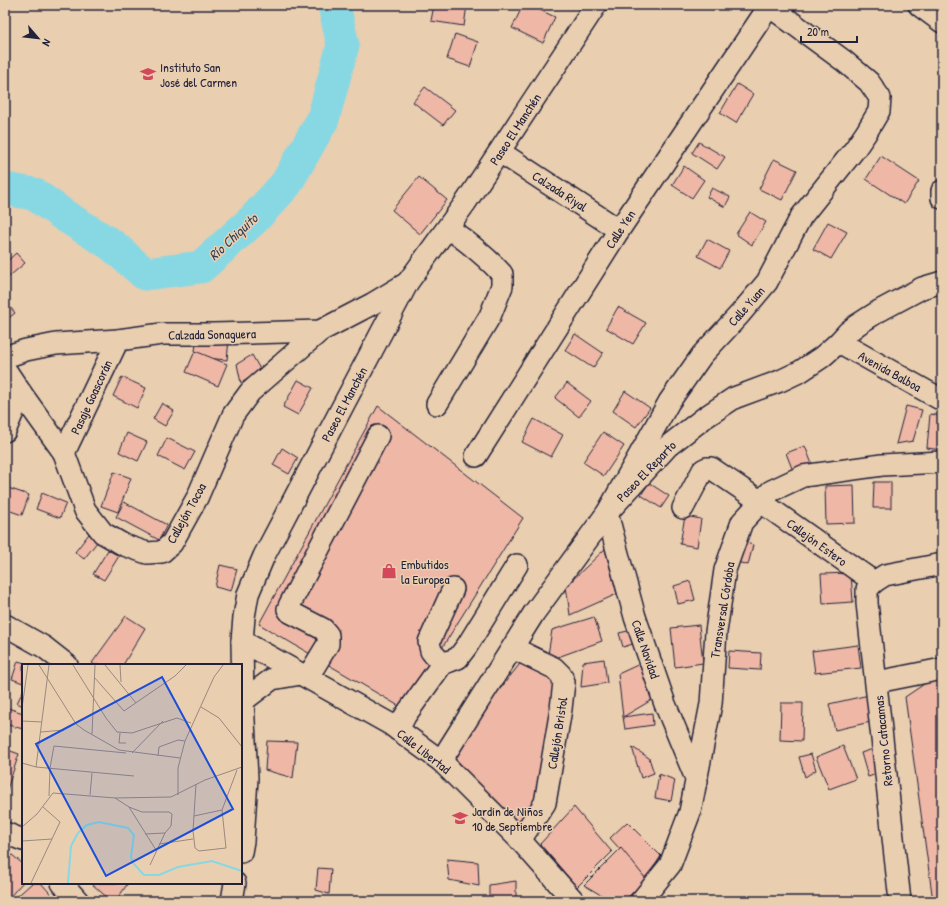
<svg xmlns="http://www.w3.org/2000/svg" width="947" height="906" viewBox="0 0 947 906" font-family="'Patrick Hand',sans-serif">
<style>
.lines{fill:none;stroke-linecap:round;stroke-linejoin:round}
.river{stroke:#88d8e4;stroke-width:33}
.building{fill:#efb7a5;stroke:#22223b}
.minor-casing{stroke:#22223b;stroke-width:24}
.minor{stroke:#e9ceb0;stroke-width:21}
.labels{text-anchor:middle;stroke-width:3;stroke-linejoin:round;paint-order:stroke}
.poi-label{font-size:13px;fill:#22223b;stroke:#e9ceb0;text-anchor:start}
.street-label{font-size:13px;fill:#22223b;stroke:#e9ceb0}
.water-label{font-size:14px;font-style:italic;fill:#313d54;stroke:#e9ceb0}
.inset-river{fill:none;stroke:#88d8e4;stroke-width:2}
.inset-road{fill:none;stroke:#998981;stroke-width:1}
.view{fill:#1d4ed8;fill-opacity:0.15;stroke:#1d4ed8;stroke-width:2}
.inset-edge{fill:none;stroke:#22223b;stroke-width:2}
</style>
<rect width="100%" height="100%" fill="#e9ceb0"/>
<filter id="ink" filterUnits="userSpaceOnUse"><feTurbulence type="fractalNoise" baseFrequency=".025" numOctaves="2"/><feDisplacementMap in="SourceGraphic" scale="8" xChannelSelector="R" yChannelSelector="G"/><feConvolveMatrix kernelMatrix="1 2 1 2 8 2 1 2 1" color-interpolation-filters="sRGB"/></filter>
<g filter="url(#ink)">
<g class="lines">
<polyline class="river" points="5,189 34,194 65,216 112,245 145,274 201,267 253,220 286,184 323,119 343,45 334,5"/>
</g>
<g class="building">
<polygon points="434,5 467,5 464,26 431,21"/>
<polygon points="523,5 529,5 555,17 543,43 512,28"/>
<polygon points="455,34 478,42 470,67 447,59"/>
<polygon points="737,84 753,94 736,123 720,113"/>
<polygon points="425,87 455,110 443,125 413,102"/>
<polygon points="699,142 725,157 717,169 692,153"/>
<polygon points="881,156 919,181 904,204 866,179"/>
<polygon points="774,159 797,170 782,200 759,189"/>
<polygon points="684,166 704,180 692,198 672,185"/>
<polygon points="419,177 447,200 420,234 392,210"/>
<polygon points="712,188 730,197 725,207 707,197"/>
<polygon points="750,212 766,222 752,245 736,234"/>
<polygon points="828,222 847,232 831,259 813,249"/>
<polygon points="707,239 729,251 720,268 698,256"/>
<polygon points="16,253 25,263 5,280 5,263"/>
<polygon points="5,301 15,313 5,321"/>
<polygon points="618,307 646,323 633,344 606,328"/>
<polygon points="575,334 603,353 593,368 565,350"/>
<polygon points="197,337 229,339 227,360 196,357 195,351"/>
<polygon points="195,351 227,364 218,386 186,372"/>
<polygon points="252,355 261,371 241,383 237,364"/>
<polygon points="122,377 146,388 137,408 113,396"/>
<polygon points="298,380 313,388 298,415 283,407"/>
<polygon points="567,383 591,401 579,417 555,398"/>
<polygon points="625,391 650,408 636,427 613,411"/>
<polygon points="162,403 174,411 165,426 153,419"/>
<polygon points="378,406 523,518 404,709 259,624"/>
<polygon points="906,406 922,410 913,441 896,444"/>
<polygon points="930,414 942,416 942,450 927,448"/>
<polygon points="534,419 563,435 551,457 522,442"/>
<polygon points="603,432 624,446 604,476 583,462"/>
<polygon points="127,433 147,442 138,461 119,452"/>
<polygon points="167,438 195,452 185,470 158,456"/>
<polygon points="805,446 812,464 793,471 786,453"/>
<polygon points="282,448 298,458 289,474 273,465"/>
<polygon points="114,472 131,478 118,512 101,506"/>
<polygon points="874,482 891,482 891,508 873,508"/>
<polygon points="649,483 669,496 661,508 641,495"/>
<polygon points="854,485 855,523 826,524 825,486"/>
<polygon points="5,487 29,495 22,515 5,509"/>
<polygon points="42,493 66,503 60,518 36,509"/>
<polygon points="124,502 167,525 159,540 116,517"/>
<polygon points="685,516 701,519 697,547 680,544"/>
<polygon points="92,530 101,537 84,559 75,552"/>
<polygon points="743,542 753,545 748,565 737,562"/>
<polygon points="605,549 617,594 570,615 566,586"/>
<polygon points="108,550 119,556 104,580 93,574"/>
<polygon points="220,565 237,569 231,591 215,587"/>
<polygon points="851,573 853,602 823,604 821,574"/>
<polygon points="690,581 695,600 678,604 674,586"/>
<polygon points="126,616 145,628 123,665 95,665 92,663"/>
<polygon points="594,617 602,641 547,661 552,630"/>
<polygon points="699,625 703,663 675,667 671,628"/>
<polygon points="632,630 636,643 623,647 619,633"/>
<polygon points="858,645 861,668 815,673 812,651"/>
<polygon points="729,651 761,653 760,670 728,668"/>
<polygon points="526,656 556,676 537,801 519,827 450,753"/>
<polygon points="604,659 607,683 581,687 583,662"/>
<polygon points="18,661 31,665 23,665 23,683 12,679"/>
<polygon points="644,662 655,698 623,717 618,674"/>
<polygon points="942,672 942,901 933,901 905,697"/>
<polygon points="23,691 23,706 17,703"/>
<polygon points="869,695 875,721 835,730 829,704"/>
<polygon points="781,703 803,703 802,741 780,740"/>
<polygon points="5,707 23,713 23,729 5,724"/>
<polygon points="652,713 653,725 625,729 623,717"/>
<polygon points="267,741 297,742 293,778 265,770"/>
<polygon points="843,746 856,779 829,789 816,757"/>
<polygon points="632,747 649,758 654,773 641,778"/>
<polygon points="876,748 883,772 868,777 861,753"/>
<polygon points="5,749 19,754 5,795"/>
<polygon points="811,754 816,770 805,777 799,757"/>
<polygon points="659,774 675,780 671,801 655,798"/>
<polygon points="574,807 612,852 577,887 540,844"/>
<polygon points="627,822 661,856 646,879 610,838"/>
<polygon points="621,848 646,879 624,901 611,901 584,885"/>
<polygon points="6,850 23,864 23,882 6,901 5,901 5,851"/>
<polygon points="447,859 478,862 479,886 449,880"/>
<polygon points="318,868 331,869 329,894 316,890"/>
<polygon points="939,877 942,877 942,901 941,901"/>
<polygon points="516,881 516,901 489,901 489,885"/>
<polygon points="32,883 41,883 57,901 12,901"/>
<polygon points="92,883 128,883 116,901 111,901 92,884"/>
</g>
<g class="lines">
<defs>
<g id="minor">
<polyline points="919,5 942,22"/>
<polyline points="500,152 619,230"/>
<polyline points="942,198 942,191"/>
<polyline points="839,342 942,400"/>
<polyline points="5,357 26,350 56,344 118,340 162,334 214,334 320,331 372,304 407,283"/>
<polyline points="5,369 21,393 64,453 85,510 103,533 124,545 147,553 162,552 172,543 197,498 233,415 250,392 320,331"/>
<path d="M437,404L490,316L502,286V274C486,256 468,242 448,228"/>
<polyline points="5,431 21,393"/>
<polyline points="64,453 118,340"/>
<polyline points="476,456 619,230 770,5"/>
<polyline points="683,508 703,470 707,468 711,468 761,502 874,582"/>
<polyline points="5,625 44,647 67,665"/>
<polyline points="242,641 390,724 441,761 520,840 574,901"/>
<polyline points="513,648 554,668 561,675 564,682 561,709 545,803 520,840"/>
<polyline points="442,664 431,651 429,642 453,589"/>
<polyline points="307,677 314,667 328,644 328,635 323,629 290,612 288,609 290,604 378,436"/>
<polyline points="877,682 942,669"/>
<polyline points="243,701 272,679 301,674"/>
<polyline points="398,730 405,716 442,664 458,658 467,646 517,565"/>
<polyline points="441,761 534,613 607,513 668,446 704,418 734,398 780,381 801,371 822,357 839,342 848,332 857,325 879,311 922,288 942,282"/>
<polyline points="697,781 665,704 635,617 607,513 669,402 702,355 740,314 767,282 801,217 855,149 866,133 879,111 880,98 869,82 844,61 768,5"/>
<polyline points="5,833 23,840"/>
<polyline points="241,852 243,841 247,778 243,701 242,641 244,617 248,594 264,556 408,282 466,202 596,5"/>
<polyline points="62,883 78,901"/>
<polyline points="232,901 235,883"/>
<polyline points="641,901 670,865 690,812 711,704 716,632 725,570 742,522 771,491 803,476 882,465 942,462"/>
<polyline points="900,901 867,603 867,589 874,582 885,575 942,564"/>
</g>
</defs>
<use href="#minor" class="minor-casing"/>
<use href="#minor" class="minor"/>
</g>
</g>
<defs>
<symbol id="school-bare" viewBox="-9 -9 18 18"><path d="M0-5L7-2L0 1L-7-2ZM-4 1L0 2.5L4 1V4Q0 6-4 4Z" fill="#d1495b" stroke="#e9ceb0" stroke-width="2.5" paint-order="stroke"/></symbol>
<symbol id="shop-bare" viewBox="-9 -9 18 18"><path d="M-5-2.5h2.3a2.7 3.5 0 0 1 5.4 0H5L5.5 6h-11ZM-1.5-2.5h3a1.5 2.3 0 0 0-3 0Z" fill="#d1495b" stroke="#e9ceb0" stroke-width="2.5" paint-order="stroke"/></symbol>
</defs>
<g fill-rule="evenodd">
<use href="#school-bare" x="137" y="63" width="22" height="22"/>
<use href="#shop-bare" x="378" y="560" width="22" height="22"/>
<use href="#school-bare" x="449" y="807" width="22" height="22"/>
</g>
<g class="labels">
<g class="poi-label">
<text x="160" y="72">Instituto San<tspan x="160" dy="15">José del Carmen</tspan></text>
<text x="401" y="569">Embutidos<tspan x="401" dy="15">la Europea</tspan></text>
<text x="472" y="816">Jardín de Niños<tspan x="472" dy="15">10 de Septiembre</tspan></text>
</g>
<g class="street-label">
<text transform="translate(515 129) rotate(-57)" y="5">Paseo El Manchén</text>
<text transform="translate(560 191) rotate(33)" y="5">Calzada Riyal</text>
<text transform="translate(620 229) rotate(-57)" y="5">Calle Yen</text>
<text transform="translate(746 306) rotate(-49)" y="5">Calle Yuan</text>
<text transform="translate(212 334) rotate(-1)" y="5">Calzada Sonaguera</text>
<text transform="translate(890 371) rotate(29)" y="5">Avenida Balboa</text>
<text transform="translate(91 397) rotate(-65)" y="5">Pasaje Goascorán</text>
<text transform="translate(344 404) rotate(-62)" y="5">Paseo El Manchén</text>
<text transform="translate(646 471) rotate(-46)" y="5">Paseo El Reparto</text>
<text transform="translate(186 513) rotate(-61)" y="5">Callejón Tocoa</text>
<text transform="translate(817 542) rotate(36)" y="5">Callejón Estero</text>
<text transform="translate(722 610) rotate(-81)" y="5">Transversal Córdoba</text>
<text transform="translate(646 649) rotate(71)" y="5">Calle Navidad</text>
<text transform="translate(557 733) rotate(-81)" y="5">Callejón Bristol</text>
<text transform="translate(883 741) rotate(-96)" y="5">Retorno Catacamas</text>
<text transform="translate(424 751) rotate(38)" y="5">Calle Libertad</text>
</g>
<g class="water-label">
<text transform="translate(233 237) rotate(-43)" y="5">Río Chiquito</text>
</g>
</g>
<g transform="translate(22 664)">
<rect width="220" height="220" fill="#e9ceb0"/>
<path class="inset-river" d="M46,219L49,182L56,169L65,161L77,158L106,164L112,171L109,193L111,199L122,211H137L156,203L190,197L220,207"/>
<path class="inset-road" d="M17,1L54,60L62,66L97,86L158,94M51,1L84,54L95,68L110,69L155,54L169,59M83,1L114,39M98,1L99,18M72,13L102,47L153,12L164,1M179,43L197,54L220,83M0,44L6,1M0,57L20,58M19,68L42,66M98,69L97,79H104M70,70L73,1M110,89L141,57M136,92L137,83L156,76L163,77M0,99L14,103L112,112M14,103L27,1M174,120L171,167L173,184L177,187L204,184L200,146L215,106M68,131L70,109M156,131V104L163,77L192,13L201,1M27,132L28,104L32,82L104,89M93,134L107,143L134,186M107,143L120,148H147L150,150L149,162L143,169L128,201M172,152L200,146M0,163L15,150L31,129L93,134L149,133L183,116L220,103M123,170L143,169M0,177L30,175M137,180L171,175M9,219L38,158L21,143"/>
<path class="view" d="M140,13L211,145L84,212L14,80Z"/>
<rect width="220" height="220" class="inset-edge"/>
</g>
<rect width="947" height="906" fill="none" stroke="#e9ceb0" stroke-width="20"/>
<rect x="10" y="10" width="927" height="886" fill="none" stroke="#22223b" stroke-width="1.5" filter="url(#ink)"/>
<g transform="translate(38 38) rotate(118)" stroke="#e9ceb0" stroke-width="3" paint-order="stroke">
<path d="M0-3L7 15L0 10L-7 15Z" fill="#22223b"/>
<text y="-6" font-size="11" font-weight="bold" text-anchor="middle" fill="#22223b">N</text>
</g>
<path d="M801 36v6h56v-6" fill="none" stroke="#22223b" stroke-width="2"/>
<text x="807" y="36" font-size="12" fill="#22223b" stroke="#e9ceb0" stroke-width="3" paint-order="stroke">20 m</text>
</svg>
